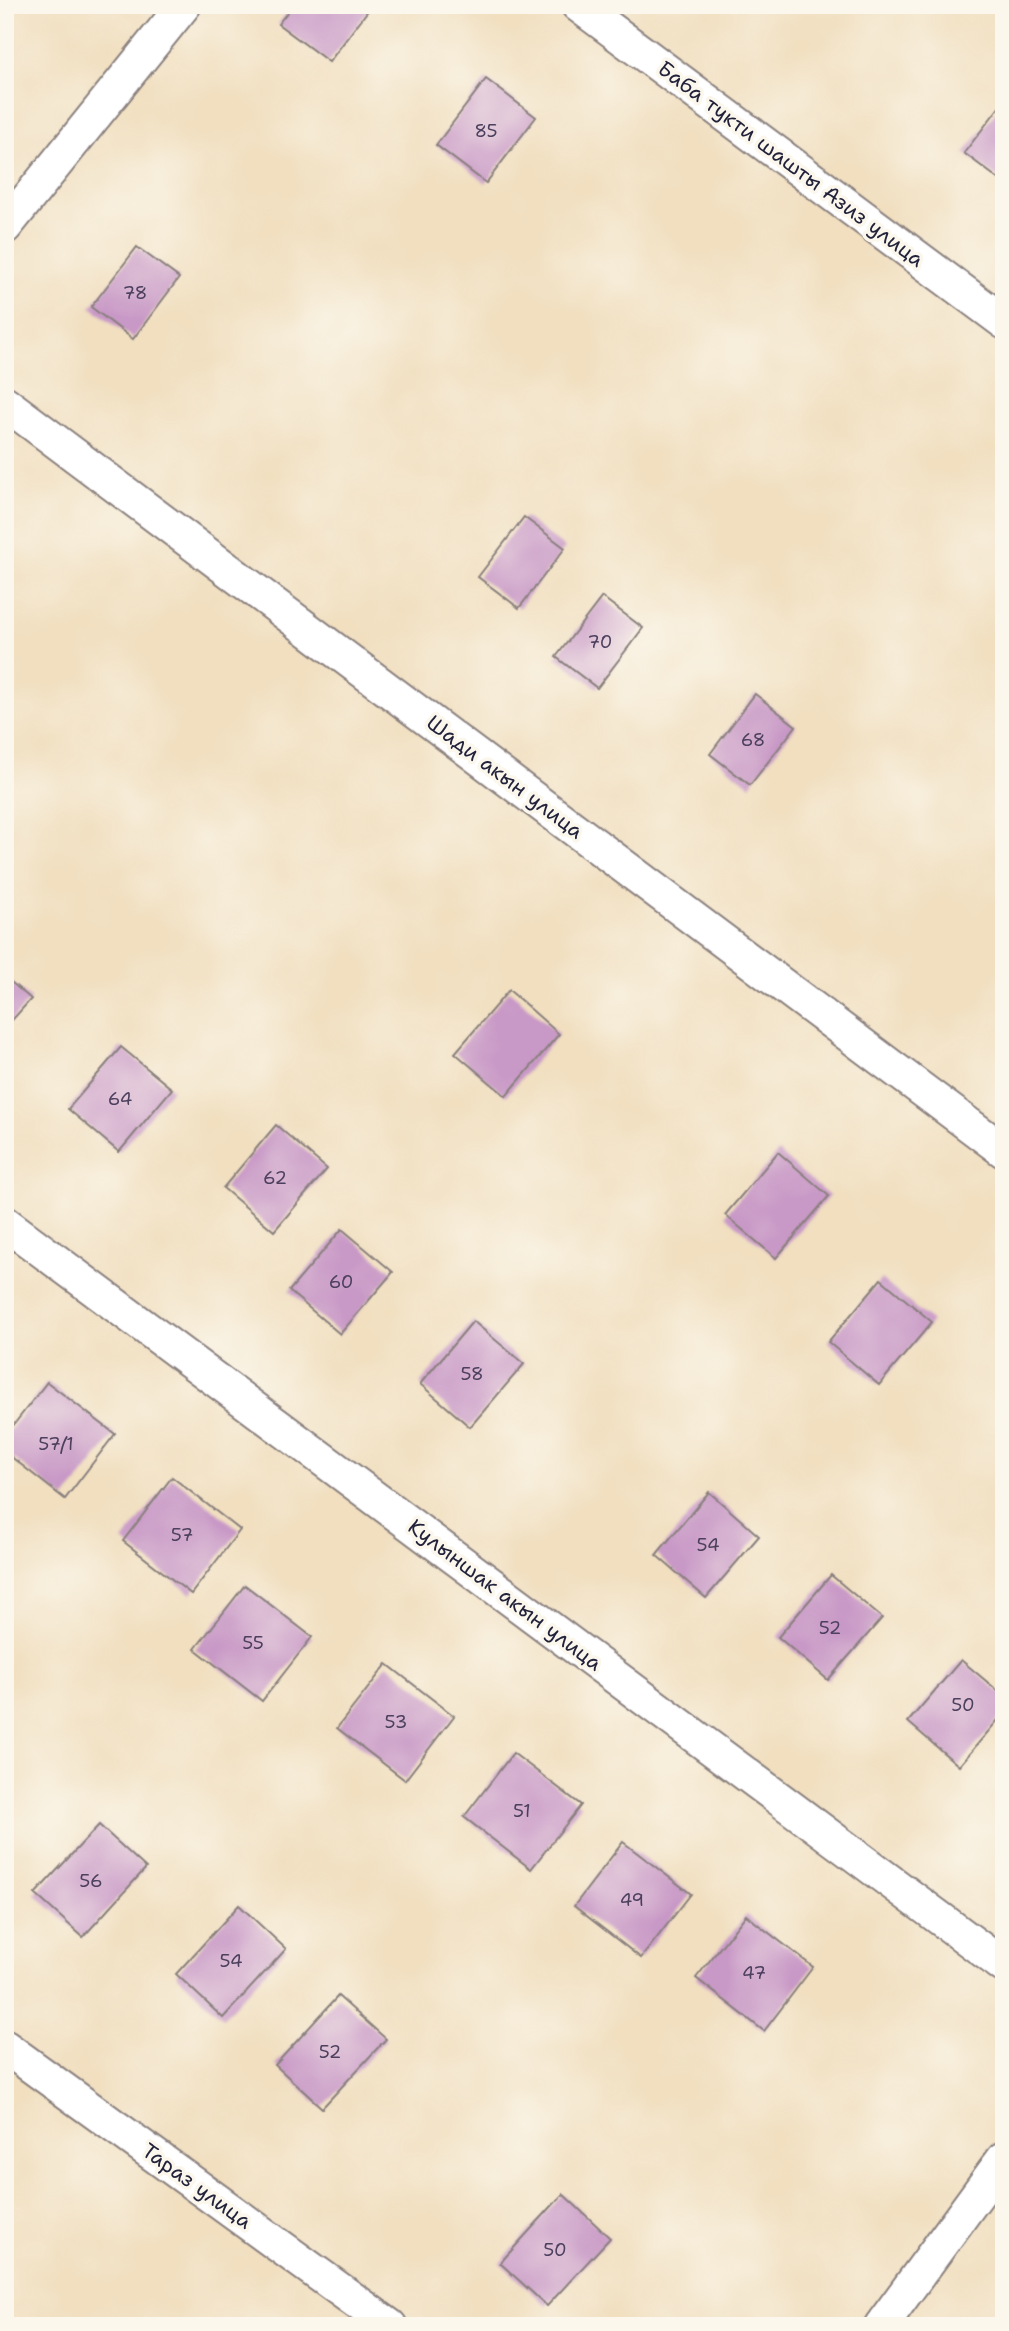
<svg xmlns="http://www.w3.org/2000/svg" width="1009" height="2331" viewBox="0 0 1009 2331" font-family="'Shantell Sans',sans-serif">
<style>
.building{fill:#c898c6}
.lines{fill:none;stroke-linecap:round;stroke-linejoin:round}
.minor-casing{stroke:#8a807e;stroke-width:37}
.minor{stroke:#fff;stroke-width:33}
.labels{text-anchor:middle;stroke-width:7;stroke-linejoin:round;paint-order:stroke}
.number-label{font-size:18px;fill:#4c405e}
.street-label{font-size:21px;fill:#22223b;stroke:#fbf7ec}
</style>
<rect width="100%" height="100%" fill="#fbf7ec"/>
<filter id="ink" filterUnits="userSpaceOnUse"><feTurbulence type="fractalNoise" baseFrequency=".0143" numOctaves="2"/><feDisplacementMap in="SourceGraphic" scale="14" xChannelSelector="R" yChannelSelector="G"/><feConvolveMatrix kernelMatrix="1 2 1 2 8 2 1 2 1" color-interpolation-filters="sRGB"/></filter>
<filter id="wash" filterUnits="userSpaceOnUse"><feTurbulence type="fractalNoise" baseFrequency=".00686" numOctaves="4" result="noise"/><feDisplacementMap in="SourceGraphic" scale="28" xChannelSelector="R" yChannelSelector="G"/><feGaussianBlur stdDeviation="1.57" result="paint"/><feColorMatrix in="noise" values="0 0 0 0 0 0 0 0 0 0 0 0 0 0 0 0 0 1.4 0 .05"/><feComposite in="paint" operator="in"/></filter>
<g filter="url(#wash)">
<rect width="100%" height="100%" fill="#f1dfc0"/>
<g id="blocks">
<g class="building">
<polygon points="293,5 372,5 329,62 278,24"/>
<polygon points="486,79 536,117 486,183 436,145"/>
<polygon points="1004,101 1004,183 964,153"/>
<polygon points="137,247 179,278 133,339 91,307"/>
<polygon points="524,517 565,548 519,608 478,577"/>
<polygon points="602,597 643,628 597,688 556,657"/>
<polygon points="755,694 796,726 750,785 710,754"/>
<polygon points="5,977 31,999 5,1028"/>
<polygon points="509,990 559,1034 506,1096 455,1053"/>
<polygon points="121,1047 172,1089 119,1152 68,1109"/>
<polygon points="276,1125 327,1169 274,1231 223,1188"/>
<polygon points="778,1152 829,1196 776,1258 725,1215"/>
<polygon points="342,1229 393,1272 340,1334 289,1291"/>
<polygon points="881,1279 932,1322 879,1385 828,1342"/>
<polygon points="473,1321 524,1364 470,1427 420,1384"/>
<polygon points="47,1382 115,1434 65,1499 5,1452 5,1436"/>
<polygon points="172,1477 240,1530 191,1594 123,1541"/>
<polygon points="709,1492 759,1536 706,1598 656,1555"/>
<polygon points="831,1575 882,1618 828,1680 778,1637"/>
<polygon points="245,1585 312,1637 262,1701 195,1649"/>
<polygon points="961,1660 1004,1696 1004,1713 959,1766 908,1722"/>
<polygon points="387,1664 454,1716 405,1780 337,1728"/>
<polygon points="513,1753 581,1805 531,1869 464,1817"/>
<polygon points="99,1825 146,1868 83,1937 35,1894"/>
<polygon points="623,1842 691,1894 641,1958 574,1906"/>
<polygon points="239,1905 286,1949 223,2018 176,1974"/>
<polygon points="746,1915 813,1967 764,2031 696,1978"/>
<polygon points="338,1996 386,2039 322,2108 275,2065"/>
<polygon points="563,2194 610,2238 547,2306 500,2263"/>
</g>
</g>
</g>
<g filter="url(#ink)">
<use href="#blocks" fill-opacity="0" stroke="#8a807e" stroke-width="2"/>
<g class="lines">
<defs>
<g id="minor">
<polyline points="578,5 1004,322"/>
<polyline points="5,227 184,5"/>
<polyline points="5,403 1004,1151"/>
<polyline points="5,1223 1004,1966"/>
<polyline points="5,2047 390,2326"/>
<polyline points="881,2326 1004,2158"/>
</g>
</defs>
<use href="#minor" class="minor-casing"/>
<use href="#minor" class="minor"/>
</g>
</g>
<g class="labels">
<g class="number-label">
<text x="486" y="137">85</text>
<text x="135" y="299">78</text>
<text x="600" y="648">70</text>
<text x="753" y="746">68</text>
<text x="120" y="1105">64</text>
<text x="275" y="1184">62</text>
<text x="341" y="1288">60</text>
<text x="472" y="1380">58</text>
<text x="56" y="1450">57/1</text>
<text x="182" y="1541">57</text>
<text x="708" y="1551">54</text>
<text x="830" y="1634">52</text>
<text x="253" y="1649">55</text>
<text x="963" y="1711">50</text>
<text x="396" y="1728">53</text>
<text x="522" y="1817">51</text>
<text x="91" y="1887">56</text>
<text x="632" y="1906">49</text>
<text x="231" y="1967">54</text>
<text x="754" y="1979">47</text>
<text x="330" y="2058">52</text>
<text x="555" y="2256">50</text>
</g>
<g class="street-label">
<text transform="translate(791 164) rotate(37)" y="7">Баба тукти шашты Азиз улица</text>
<text transform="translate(505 777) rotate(37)" y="7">Шади акын улица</text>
<text transform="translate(505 1595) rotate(37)" y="7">Кулыншак акын улица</text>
<text transform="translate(197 2186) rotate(36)" y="7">Тараз улица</text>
</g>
</g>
<rect width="1009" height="2331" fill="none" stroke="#fbf7ec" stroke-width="28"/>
</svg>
